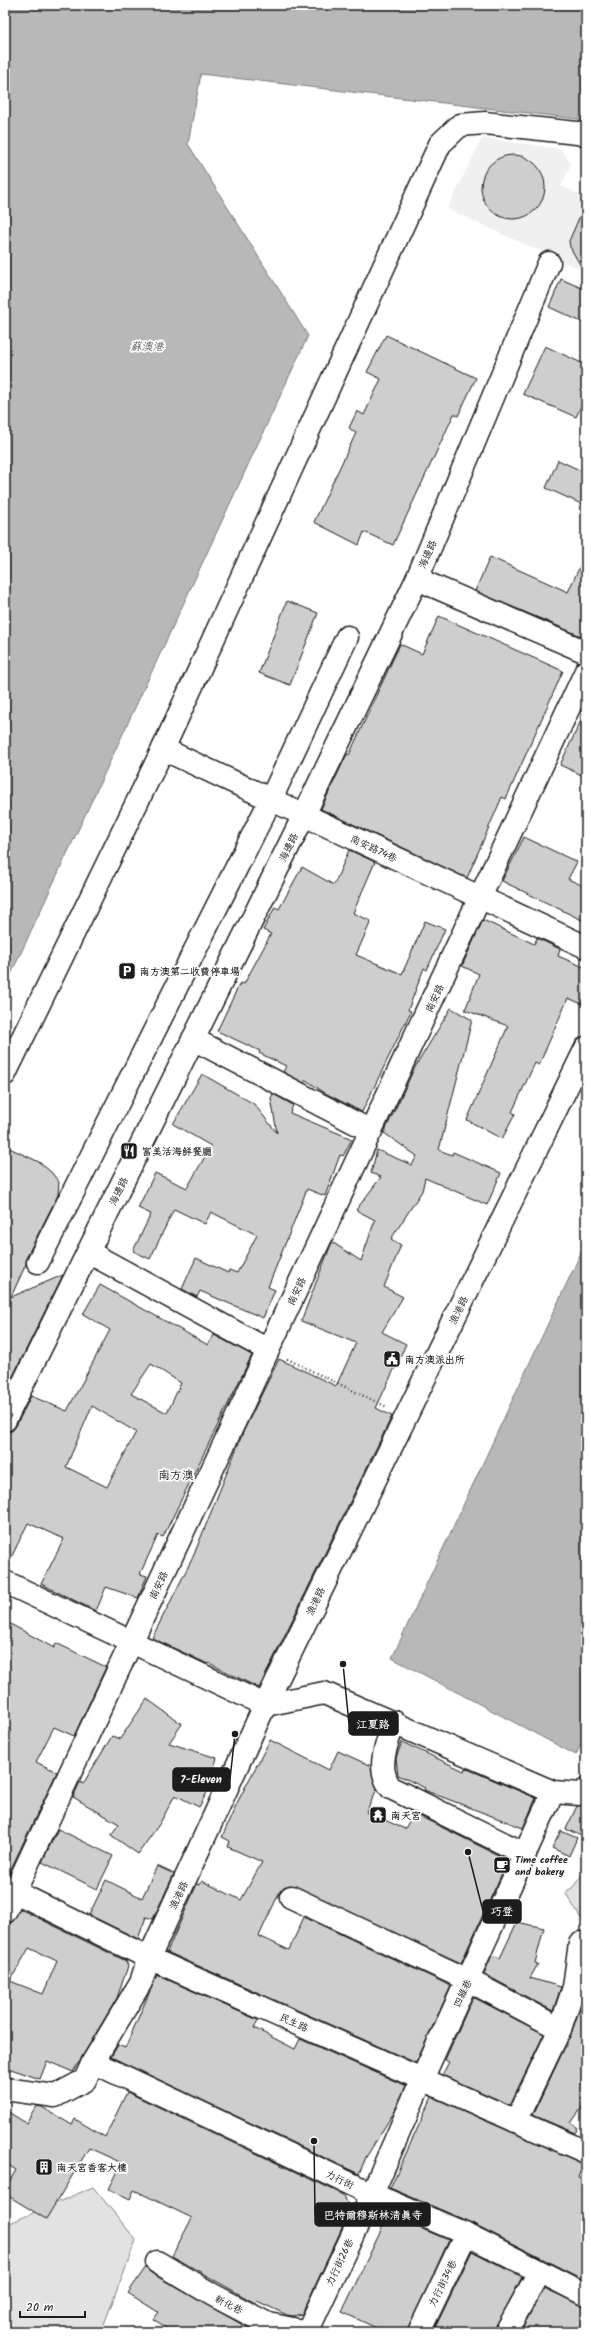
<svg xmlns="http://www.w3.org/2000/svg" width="591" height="2337" viewBox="0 0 591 2337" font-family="Kalam,'LXGW WenKai TC',sans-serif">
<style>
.built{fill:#f0f0f0}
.green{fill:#e2e2e2;stroke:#7f7f7f}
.water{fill:#b8b8b8;stroke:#7a7a7a}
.building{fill:#cecece;stroke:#1c1c1c;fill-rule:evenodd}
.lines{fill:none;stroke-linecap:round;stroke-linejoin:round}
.minor-casing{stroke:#1c1c1c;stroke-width:25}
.path{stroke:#1c1c1c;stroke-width:2.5;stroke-dasharray:1 3;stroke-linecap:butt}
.minor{stroke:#fff;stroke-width:22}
.labels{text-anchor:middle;stroke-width:3.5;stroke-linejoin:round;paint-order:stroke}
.street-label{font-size:10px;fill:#1c1c1c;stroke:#fff}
.poi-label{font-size:10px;font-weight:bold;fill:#1c1c1c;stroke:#fff;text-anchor:start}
.water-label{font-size:11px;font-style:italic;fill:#5a5a5a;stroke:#fff}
.quarter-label{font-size:12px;fill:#1c1c1c;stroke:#fff}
.leader{fill:none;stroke:#1c1c1c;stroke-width:1.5}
.callout-dot{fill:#1c1c1c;stroke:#fff;stroke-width:1.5}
.callout{fill:#1c1c1c;stroke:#1c1c1c;stroke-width:1.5}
.callout-label{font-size:11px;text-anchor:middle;font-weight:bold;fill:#fff}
</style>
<rect width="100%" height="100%" fill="#fff"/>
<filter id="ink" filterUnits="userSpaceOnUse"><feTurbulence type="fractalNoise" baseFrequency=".025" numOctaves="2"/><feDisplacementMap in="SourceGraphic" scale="8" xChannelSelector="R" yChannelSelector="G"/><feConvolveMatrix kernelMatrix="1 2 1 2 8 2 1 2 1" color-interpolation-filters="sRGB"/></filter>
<g filter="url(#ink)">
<polygon class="built" points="482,138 561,149 571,164 561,186 586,197 586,272 447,209"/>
<g class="green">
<polygon points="586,1870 586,1923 580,1917 565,1892 572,1888"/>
<polygon points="93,2187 136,2240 101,2332 5,2332 5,2217 10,2223"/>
</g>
<g class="water">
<polygon points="5,5 586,5 586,120 201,74 188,144 308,336 5,987"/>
<polygon points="586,1242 586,1734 576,1755 392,1658"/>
</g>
<g class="building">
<circle cx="513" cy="187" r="32"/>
<polygon points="586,202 586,275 570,247 569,241"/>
<polygon points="561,279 586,290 586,324 549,307"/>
<polygon points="386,335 476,378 458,416 454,414 393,545 364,532 359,545 314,522 356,433 349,428 357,411 364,415 381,379 367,372"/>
<polygon points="545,346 586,365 586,395 576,417 523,394"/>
<polygon points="558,460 586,473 586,506 546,488"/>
<polygon points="586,553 586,638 475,591 490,557 568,592"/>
<polygon points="287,601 318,613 290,685 259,673"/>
<polygon points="439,616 563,671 506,799 502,797 467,878 321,809 347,754 349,755 400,644 422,654"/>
<polygon points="586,710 586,777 560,765"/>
<polygon points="524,837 577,862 568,879 586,887 586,922 502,881"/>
<polygon points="349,850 375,862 353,913 371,921 356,955 402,974 425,921 445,929 427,970 424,968 408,1010 411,1011 362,1112 325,1093 306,1080 304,1083 283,1072 286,1066 259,1053 260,1051 217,1031 240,983 244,984 271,934 263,930 275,907 279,909 302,867 334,885"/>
<polygon points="483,920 534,944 537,938 560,949 558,956 586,968 586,993 582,1004 568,998 539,1065 535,1063 512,1112 515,1114 502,1139 467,1120 508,1026 465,1010 479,974 462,966"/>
<polygon points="451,1008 472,1020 439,1150 452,1155 453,1152 501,1173 487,1205 425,1178 422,1191 391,1239 401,1245 384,1287 403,1297 382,1332 406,1344 376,1408 392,1416 259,1688 209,1663 208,1664 152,1638 193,1557 244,1430 279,1359 336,1386 356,1343 301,1321 332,1242 361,1261 375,1220 356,1210 381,1177 371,1173 377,1150 412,1165 417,1156 384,1133 414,1069"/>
<polygon points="202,1074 254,1104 277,1133 271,1098 273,1094 293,1105 290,1113 352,1139 343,1156 340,1155 325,1196 307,1189 268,1287 275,1290 263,1318 200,1291 197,1297 182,1289 196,1258 228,1273 229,1270 237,1273 257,1235 211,1212 205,1224 174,1209 150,1259 133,1251 151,1214 138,1208 155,1173 187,1188 211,1146 173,1124"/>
<polygon points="5,1146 39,1162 51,1172 59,1182 58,1195 27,1256 26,1264 11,1297 63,1275 5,1392"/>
<path d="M100,1285L208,1345L214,1335L252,1355L163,1537L158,1535L140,1574L147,1576L138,1598L106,1587L96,1611L41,1584L64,1539L28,1523L5,1570V1432L12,1431L16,1426L31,1396L67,1411L110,1330L83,1314ZM151,1364L181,1383L167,1413L131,1394ZM92,1406L136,1432L107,1487L66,1467Z"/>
<polygon points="5,1621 54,1648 56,1643 106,1667 74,1736 54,1727 36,1762 57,1772 8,1875 5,1875"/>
<polygon points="147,1699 182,1724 169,1743 217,1758 208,1786 210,1787 199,1807 175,1795 160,1823 138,1854 111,1835 119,1824 73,1797 80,1782 83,1784 112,1736 120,1739"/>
<polygon points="270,1740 329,1770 338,1751 371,1766 377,1789 366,1812 405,1829 413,1813 508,1860 461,1963 290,1885 284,1887 280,1891 259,1936 289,1950 304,1917 451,1986 416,2063 167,1952 197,1884 200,1885 202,1881 241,1900 262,1862 228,1847 230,1841 222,1837 238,1801"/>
<polygon points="402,1742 464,1771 465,1768 536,1798 523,1828 424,1790 425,1788 398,1775 396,1758"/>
<polygon points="586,1805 586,1838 566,1829 577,1806"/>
<polygon points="58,1829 113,1856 97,1889 42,1862"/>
<polygon points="561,1831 577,1838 569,1856 552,1848"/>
<polygon points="157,1866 174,1874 153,1919 146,1917 138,1939 89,1915 106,1880 142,1898"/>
<path d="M20,1909L126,1961L128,1966L117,1998L73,2072L47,2061L40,2079L5,2067V1924L12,1922ZM29,1948L57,1961L43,1994L10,1981Z"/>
<polygon points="517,1922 544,1928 535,1963 538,1964 530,1978 561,1987 553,2011 484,1974 492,1955 500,1958"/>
<polygon points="157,1975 258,2020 254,2028 295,2049 300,2039 406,2086 394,2112 365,2159 359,2174 111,2057 118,2045 125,2048"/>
<polygon points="586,1990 586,2102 571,2123 578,2128 575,2133 533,2115 571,2034"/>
<polygon points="473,1997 544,2034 510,2105 442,2075 449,2062 445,2060"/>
<polygon points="127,2092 344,2195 350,2211 302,2314 293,2316 287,2315 257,2301 255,2303 172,2256 192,2218 134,2190 130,2199 109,2189 122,2163 89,2148 46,2219 5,2194 5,2189 16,2170 5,2163 5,2110 26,2123 36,2106 42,2107 72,2125 75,2119 105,2137"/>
<polygon points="432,2097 584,2164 578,2177 586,2181 586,2281 472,2223 390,2188"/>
<polygon points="393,2217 449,2240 407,2332 385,2332 342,2312 387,2218"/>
<polygon points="472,2251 522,2277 494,2332 433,2332"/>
<polygon points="146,2267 151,2273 243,2325 238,2332 173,2332 153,2319 158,2312 128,2293"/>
<polygon points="544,2288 586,2307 586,2332 520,2332"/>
</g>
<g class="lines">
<defs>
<g id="minor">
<polyline points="417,579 586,652"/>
<polyline points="163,749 586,947"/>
<polyline points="193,1039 371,1131"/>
<polyline points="5,1074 163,749 440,144 460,125 485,123 586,134"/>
<polyline points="88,1252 268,1350"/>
<polyline points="38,1262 271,799 347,637"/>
<polyline points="5,1420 304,815 417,579 549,263"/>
<polyline points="5,1582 265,1705 324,1693 553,1792 580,1794 586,1790"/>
<path d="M394,1722C387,1744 375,1768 391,1788L525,1854"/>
<polyline points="5,1887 149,1958 586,2152"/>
<polyline points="291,1897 468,1980 560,2029"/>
<polyline points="5,1912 586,671"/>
<polyline points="93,2062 372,2194 466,2234 586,2295"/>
<polyline points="5,2089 55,2096 85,2080 93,2062 141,1982 149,1958 265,1705 586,1048"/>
<polyline points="516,2121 560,2029 574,1987 580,1943"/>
<polyline points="157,2262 213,2295 268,2324 308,2332"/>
<polyline points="307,2332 372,2194 422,2079 553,1792"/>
<polyline points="419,2332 466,2234"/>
<polyline points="506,2332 539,2272"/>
</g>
</defs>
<use href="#minor" class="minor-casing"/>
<polyline class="path" points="287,1359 387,1407"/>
<use href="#minor" class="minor"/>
</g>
</g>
<defs>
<symbol id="parking-square" viewBox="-11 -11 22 22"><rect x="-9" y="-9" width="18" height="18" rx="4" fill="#1c1c1c" stroke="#fff"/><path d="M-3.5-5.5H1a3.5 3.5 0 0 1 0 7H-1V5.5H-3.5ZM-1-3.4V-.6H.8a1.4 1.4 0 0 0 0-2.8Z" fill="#fff"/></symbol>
<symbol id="restaurant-square" viewBox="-11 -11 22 22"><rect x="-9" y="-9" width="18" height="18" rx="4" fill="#1c1c1c" stroke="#fff"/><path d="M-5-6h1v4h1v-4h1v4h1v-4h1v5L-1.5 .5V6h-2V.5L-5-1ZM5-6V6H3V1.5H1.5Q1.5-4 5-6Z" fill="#fff"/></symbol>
<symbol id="civic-square" viewBox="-11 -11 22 22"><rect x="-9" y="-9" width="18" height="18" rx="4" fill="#1c1c1c" stroke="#fff"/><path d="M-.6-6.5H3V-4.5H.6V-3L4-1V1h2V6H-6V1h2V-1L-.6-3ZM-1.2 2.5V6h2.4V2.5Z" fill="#fff"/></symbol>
<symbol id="temple-square" viewBox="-11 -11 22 22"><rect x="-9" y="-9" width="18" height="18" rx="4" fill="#1c1c1c" stroke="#fff"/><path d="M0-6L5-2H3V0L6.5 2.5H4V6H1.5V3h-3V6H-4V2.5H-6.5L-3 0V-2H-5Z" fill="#fff"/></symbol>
<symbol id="cafe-square" viewBox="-11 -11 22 22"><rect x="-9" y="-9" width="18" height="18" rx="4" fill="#1c1c1c" stroke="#fff"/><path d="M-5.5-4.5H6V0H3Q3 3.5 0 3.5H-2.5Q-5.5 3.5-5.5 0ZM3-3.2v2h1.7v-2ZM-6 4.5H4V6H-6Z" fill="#fff"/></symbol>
<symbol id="building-square" viewBox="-11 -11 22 22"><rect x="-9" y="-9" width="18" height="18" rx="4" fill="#1c1c1c" stroke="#fff"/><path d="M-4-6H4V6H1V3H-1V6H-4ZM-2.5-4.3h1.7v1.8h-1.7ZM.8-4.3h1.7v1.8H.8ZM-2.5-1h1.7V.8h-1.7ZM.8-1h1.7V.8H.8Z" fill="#fff"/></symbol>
</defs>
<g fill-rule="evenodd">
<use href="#parking-square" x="117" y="961" width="20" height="20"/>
<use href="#restaurant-square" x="119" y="1141" width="20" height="20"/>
<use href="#civic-square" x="382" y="1349" width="20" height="20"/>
<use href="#temple-square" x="368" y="1805" width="20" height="20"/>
<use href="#cafe-square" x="492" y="1855" width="20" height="20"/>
<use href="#building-square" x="34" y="2157" width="20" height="20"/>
</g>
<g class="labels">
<g class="street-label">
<text transform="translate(427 554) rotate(-67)" y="4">海邊路</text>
<text transform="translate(288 847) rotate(-64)" y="4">海邊路</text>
<text transform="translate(374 848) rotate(25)" y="4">南安路74巷</text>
<text transform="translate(434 998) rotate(-65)" y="4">南安路</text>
<text transform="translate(118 1191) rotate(-64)" y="4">海邊路</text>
<text transform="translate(296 1291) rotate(-65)" y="4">南安路</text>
<text transform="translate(458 1310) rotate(-64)" y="4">漁港路</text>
<text transform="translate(158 1585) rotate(-65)" y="4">南安路</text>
<text transform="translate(315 1601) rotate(-64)" y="4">漁港路</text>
<text transform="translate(178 1895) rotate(-65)" y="4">漁港路</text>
<text transform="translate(462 1993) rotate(-65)" y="4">四維巷</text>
<text transform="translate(294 2022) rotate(24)" y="4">民生路</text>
<text transform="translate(340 2179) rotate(25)" y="4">力行街</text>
<text transform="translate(339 2262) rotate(-65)" y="4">力行街26巷</text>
<text transform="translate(442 2283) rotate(-64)" y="4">力行街34巷</text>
<text transform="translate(229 2304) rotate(27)" y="4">新化巷</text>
</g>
<g class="poi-label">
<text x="140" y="975">南方澳第二收費停車場</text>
<text x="142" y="1155">富美活海鮮餐廳</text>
<text x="405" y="1363">南方澳派出所</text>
<text x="391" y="1819">南天宮</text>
<text x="515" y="1863">Time coffee<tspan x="515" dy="12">and bakery</tspan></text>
<text x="57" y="2171">南天宮香客大樓</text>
</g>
<g class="water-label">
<text x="147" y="350">蘇澳港</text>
</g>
<g class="quarter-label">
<text x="176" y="1479">南方澳</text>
</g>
</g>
<path class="leader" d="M343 1664L349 1724M235 1734L230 1779M468 1852L483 1911M314 2141L315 2215"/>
<g class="callout-dot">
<circle cx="343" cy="1664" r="4"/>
<circle cx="235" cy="1734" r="4"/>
<circle cx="468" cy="1852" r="4"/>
<circle cx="314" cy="2141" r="4"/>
</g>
<g class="callout">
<rect x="349" y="1712" width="49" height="23" rx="4"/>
<rect x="173" y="1768" width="57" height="23" rx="4"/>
<rect x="483" y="1900" width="38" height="23" rx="4"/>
<rect x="315" y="2203" width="115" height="23" rx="4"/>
</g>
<g class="callout-label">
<text x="373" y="1728">江夏路</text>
<text x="201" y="1783">7-Eleven</text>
<text x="502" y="1915">巧登</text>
<text x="373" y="2219">巴特爾穆斯林清真寺</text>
</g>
<rect width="591" height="2337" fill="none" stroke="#fff" stroke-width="20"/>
<rect x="10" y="10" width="571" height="2317" fill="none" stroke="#1c1c1c" stroke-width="1.5" filter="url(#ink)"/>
<path d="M20 2311v6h65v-6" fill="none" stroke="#1c1c1c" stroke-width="2"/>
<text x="26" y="2311" font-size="12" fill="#1c1c1c" stroke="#ffffff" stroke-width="3" paint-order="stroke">20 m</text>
</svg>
